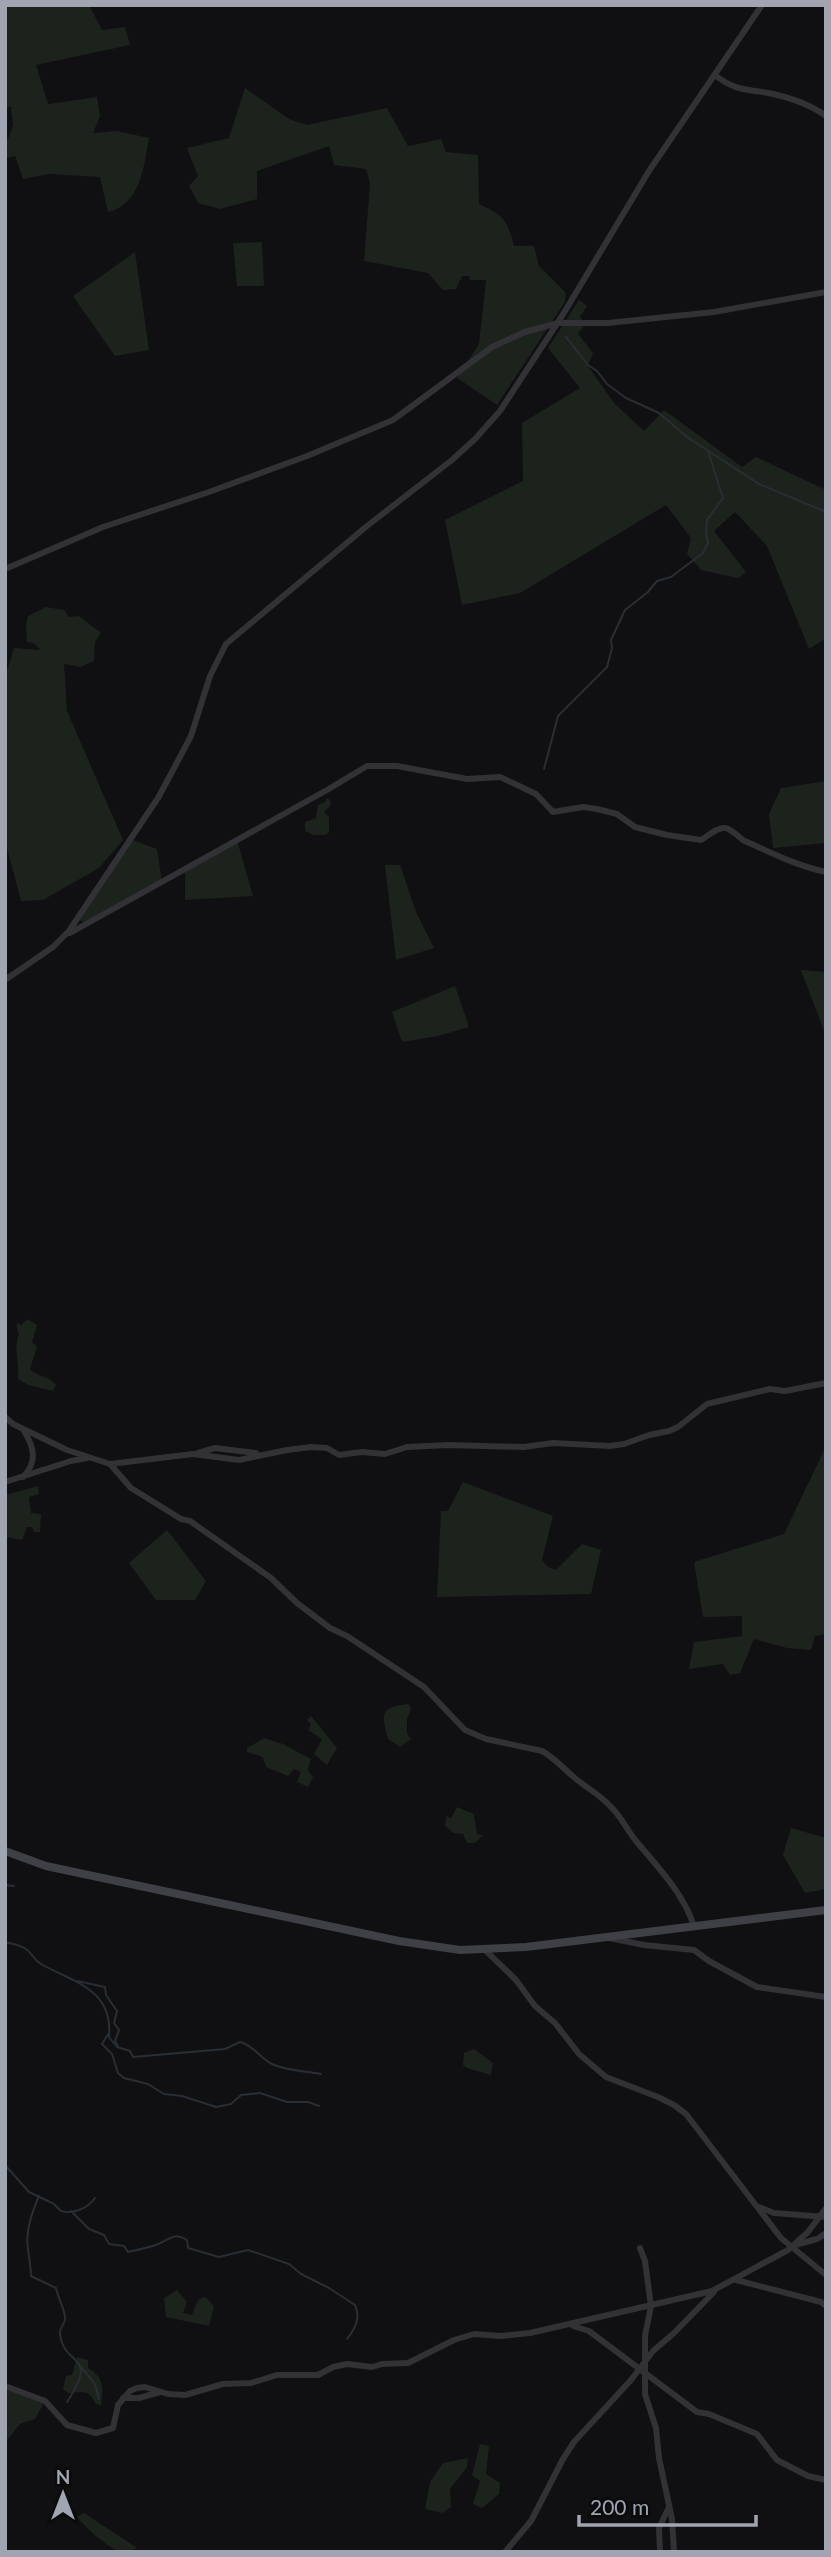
<svg xmlns="http://www.w3.org/2000/svg" width="831" height="2557" viewBox="0 0 831 2557" font-family="Lato,sans-serif">
<style>
.green{fill:#1c231d}
.lines{fill:none;stroke-linecap:round;stroke-linejoin:round}
.stream{stroke:#292e35;stroke-width:2}
.street{stroke:#313136;stroke-width:6}
.secondary{stroke:#3f4045;stroke-width:8}
</style>
<rect width="100%" height="100%" fill="#100f11"/>
<g class="green">
<path d="M5,5H89L102,30L125,27L130,45L36,65L48,104L97,97L100,116L93,133L117,131L149,138C144,165 141,204 108,212L100,177L49,174L23,179L15,156L5,159V140L8,139L13,125L11,107L5,108Z"/>
<path d="M245,88L289,119L307,125L387,108L408,146L441,139L446,152L478,155L479,204C503,215 508,220 514,246H534L539,266L566,293L565,302L497,405L457,378L479,344L486,280H470L469,276H462L456,289L443,290L428,273L364,261L370,183L366,169L334,165L329,146L257,171V199L220,209L198,203L189,186L198,176L187,148L229,138Z"/>
<polygon points="262,242 264,286 237,286 233,243"/>
<polygon points="135,252 149,350 115,356 73,296"/>
<polygon points="579,300 587,306 580,317 586,323 578,334 593,353 588,366 614,403 644,431 664,410 742,467 756,457 826,490 826,638 809,649 767,546 735,512 714,531 746,572 738,578 701,570 687,554 691,538 666,505 520,593 462,605 445,520 523,481 522,423 580,388 548,348"/>
<polygon points="46,607 64,610 69,617 79,616 101,633 95,642 94,661 80,667 64,664 67,711 123,840 99,868 43,900 21,901 5,840 5,678 14,648 40,650 34,643 27,642 26,624 28,616"/>
<polygon points="826,781 826,843 773,848 769,814 781,788"/>
<polygon points="327,798 330,800 331,805 324,812 329,817 329,832 326,835 314,835 305,831 305,822 316,818 318,805 325,802"/>
<polygon points="133,840 157,849 162,882 86,924 80,920"/>
<polygon points="237,840 253,896 185,900 185,869"/>
<polygon points="385,865 400,865 416,912 434,948 396,960"/>
<polygon points="801,970 826,972 826,1036"/>
<polygon points="455,986 469,1027 438,1036 402,1042 392,1012"/>
<path d="M27,1319L37,1325L32,1342L37,1347L30,1369C37,1377 50,1376 56,1385L53,1391L28,1385L18,1379C20,1365 13,1347 19,1334L16,1325L19,1323L21,1326Z"/>
<polygon points="826,1446 826,1634 815,1636 811,1650 787,1648 754,1639 740,1673 730,1675 723,1664 689,1669 694,1642 742,1636 742,1616 703,1617 694,1562 784,1534"/>
<polygon points="463,1482 553,1516 542,1560 548,1567 556,1570 582,1544 601,1550 591,1594 437,1597 441,1511 448,1511"/>
<polygon points="38,1486 39,1494 29,1497 31,1513 41,1514 40,1532 34,1532 32,1527 27,1527 22,1540 5,1537 5,1495"/>
<polygon points="167,1530 206,1581 195,1600 156,1600 129,1563"/>
<path d="M409,1704L411,1709L407,1719V1733L411,1739L400,1747L388,1739C381,1713 380,1707 409,1704Z"/>
<polygon points="311,1716 337,1748 327,1765 314,1754 322,1739 308,1730 311,1724 307,1720"/>
<polygon points="264,1738 283,1744 311,1759 308,1770 313,1777 308,1787 297,1782 301,1772 294,1769 288,1776 266,1767 263,1757 247,1752 247,1748"/>
<polygon points="457,1807 474,1814 477,1834 483,1835 475,1843 467,1843 463,1834 454,1833 445,1826 446,1816 451,1818"/>
<polygon points="791,1828 826,1838 826,1889 805,1893 783,1855"/>
<polygon points="474,2049 493,2063 491,2075 467,2068 463,2065 464,2053"/>
<polygon points="177,2290 187,2302 183,2313 192,2315 198,2300 205,2297 214,2306 209,2326 166,2317 164,2298"/>
<path d="M77,2357L88,2360V2368C105,2378 103,2389 101,2405L96,2404C88,2388 84,2393 68,2393L63,2389L66,2376L72,2375Z"/>
<polygon points="5,2386 45,2401 35,2419 20,2424 8,2439 5,2439"/>
<polygon points="480,2444 489,2446 486,2474 500,2483 499,2494 482,2508 473,2504 480,2481 472,2475"/>
<polygon points="468,2458 467,2467 450,2489 451,2507 443,2513 425,2509 430,2482 443,2463"/>
<path d="M84,2513L137,2548C132,2550 127,2553 121,2552C110,2550 84,2526 77,2517Z"/>
</g>
<g class="lines">
<g class="stream">
<polyline points="566,337 588,365 597,371 607,384 626,398 659,413 687,437 759,484 826,512"/>
<polyline points="544,769 558,716 607,667 612,648 611,640 625,610 648,592 657,581 671,577 703,553 708,543 706,532 707,520 723,498 708,451"/>
<polyline points="5,1885 14,1886"/>
<path d="M5,1942C12,1944 21,1945 26,1949C32,1953 34,1960 41,1964C75,1983 113,1989 109,2037L117,2047L130,2051L133,2057L225,2049L240,2042C253,2045 259,2057 272,2064C286,2071 305,2071 321,2074"/>
<polyline points="77,1981 105,1987 106,1995 117,2011 114,2023 119,2030 115,2041 118,2046"/>
<polyline points="108,2034 102,2044 112,2054 118,2073 124,2078 148,2084 164,2094 182,2096 216,2107 231,2104 241,2095 260,2093 287,2102 308,2102 319,2106"/>
<path d="M5,2165L29,2192L54,2204L61,2211C74,2214 87,2209 95,2198"/>
<path d="M39,2196C32,2212 25,2232 28,2249C29,2260 31,2265 31,2276L56,2288C58,2298 66,2312 65,2319C65,2325 59,2327 60,2334C64,2368 100,2352 67,2402"/>
<path d="M71,2211L89,2229L104,2235L109,2244L124,2246L128,2252C137,2250 147,2248 156,2245C169,2241 172,2231 187,2240L188,2248L219,2257L248,2250L289,2264L301,2274L329,2288L355,2305C361,2318 355,2329 347,2339"/>
<polyline points="81,2367 95,2384 99,2399"/>
</g>
<g class="street">
<path d="M715,75C736,92 749,89 773,94C791,98 811,105 826,116"/>
<polyline points="5,569 103,527 209,492 307,456 393,420 492,347 525,332 558,323 608,323 714,312 826,292"/>
<path d="M70,933L327,790L367,766H397L467,779L500,777L536,794L553,812L583,807L597,809L617,814L635,827L667,835L701,840C708,836 717,827 725,828C732,829 737,836 743,840C769,852 797,866 826,872"/>
<polyline points="5,980 53,947 69,931 158,798 181,755 191,736 210,676 226,644 367,526 452,460 475,439 500,411 562,316 649,171 762,5"/>
<path d="M5,1417L13,1424L67,1450L110,1464L131,1488L181,1519L190,1521L271,1578L297,1603L330,1628L347,1636L424,1687L465,1730L486,1739L542,1751C555,1758 565,1770 576,1779C587,1788 600,1795 610,1806C621,1816 627,1830 636,1841C658,1867 683,1893 694,1926"/>
<polyline points="198,1453 215,1448 256,1453"/>
<polyline points="110,1464 193,1454 239,1460 287,1450 311,1447 327,1448 339,1455 362,1452 385,1454 407,1447 448,1445 524,1447 553,1443 610,1446 624,1444 649,1435 669,1431 678,1427 707,1404 770,1389 785,1391 826,1383"/>
<path d="M23,1477C38,1462 34,1447 24,1431"/>
<polyline points="5,1482 71,1461 87,1458"/>
<polyline points="609,1938 644,1945 694,1950 709,1961 757,1987 826,1997"/>
<polyline points="485,1950 516,1980 535,2006 555,2023 579,2054 606,2077 658,2097 674,2105 686,2114 781,2238 826,2275"/>
<polyline points="759,2207 774,2213 826,2217"/>
<polyline points="795,2245 817,2239 826,2233"/>
<polyline points="640,2248 645,2261 651,2306 645,2336 645,2394 656,2428 659,2458 672,2519 674,2552"/>
<polyline points="736,2280 821,2302 826,2306"/>
<polyline points="573,2326 589,2331 697,2412 709,2414 757,2434 777,2460 808,2476 826,2480"/>
<polyline points="5,2386 45,2401 67,2425 96,2433 113,2428 118,2405 130,2391 137,2388 145,2387 168,2394 185,2395 223,2384 251,2383 277,2375 318,2375 333,2367 347,2364 372,2367 382,2364 408,2363 454,2340 474,2334 501,2336 530,2333 712,2291 788,2250 808,2232 826,2208"/>
<polyline points="123,2398 139,2398 160,2392"/>
<polyline points="505,2552 531,2521 563,2459 574,2442 631,2380 653,2351 674,2333 714,2292"/>
<polyline points="660,2552 659,2528 669,2507"/>
</g>
<polyline class="secondary" points="5,1851 46,1866 399,1941 460,1950 526,1947 826,1910"/>
</g>
<rect width="831" height="2557" fill="none" stroke="#a1a4b1" stroke-width="14"/>
<g transform="translate(63 2494)" stroke="#0b0b0c" stroke-width="5" paint-order="stroke">
<path d="M0-5L12 26L0 18L-12 26Z" fill="#a1a4b1"/>
<text y="-10" font-size="19" font-weight="bold" text-anchor="middle" fill="#a1a4b1">N</text>
</g>
<path d="M579 2515v10h177v-10" fill="none" stroke="#a1a4b1" stroke-width="3.5"/>
<text x="590" y="2515" font-size="21" fill="#a1a4b1" stroke="#0b0b0c" stroke-width="5" paint-order="stroke">200 m</text>
</svg>
